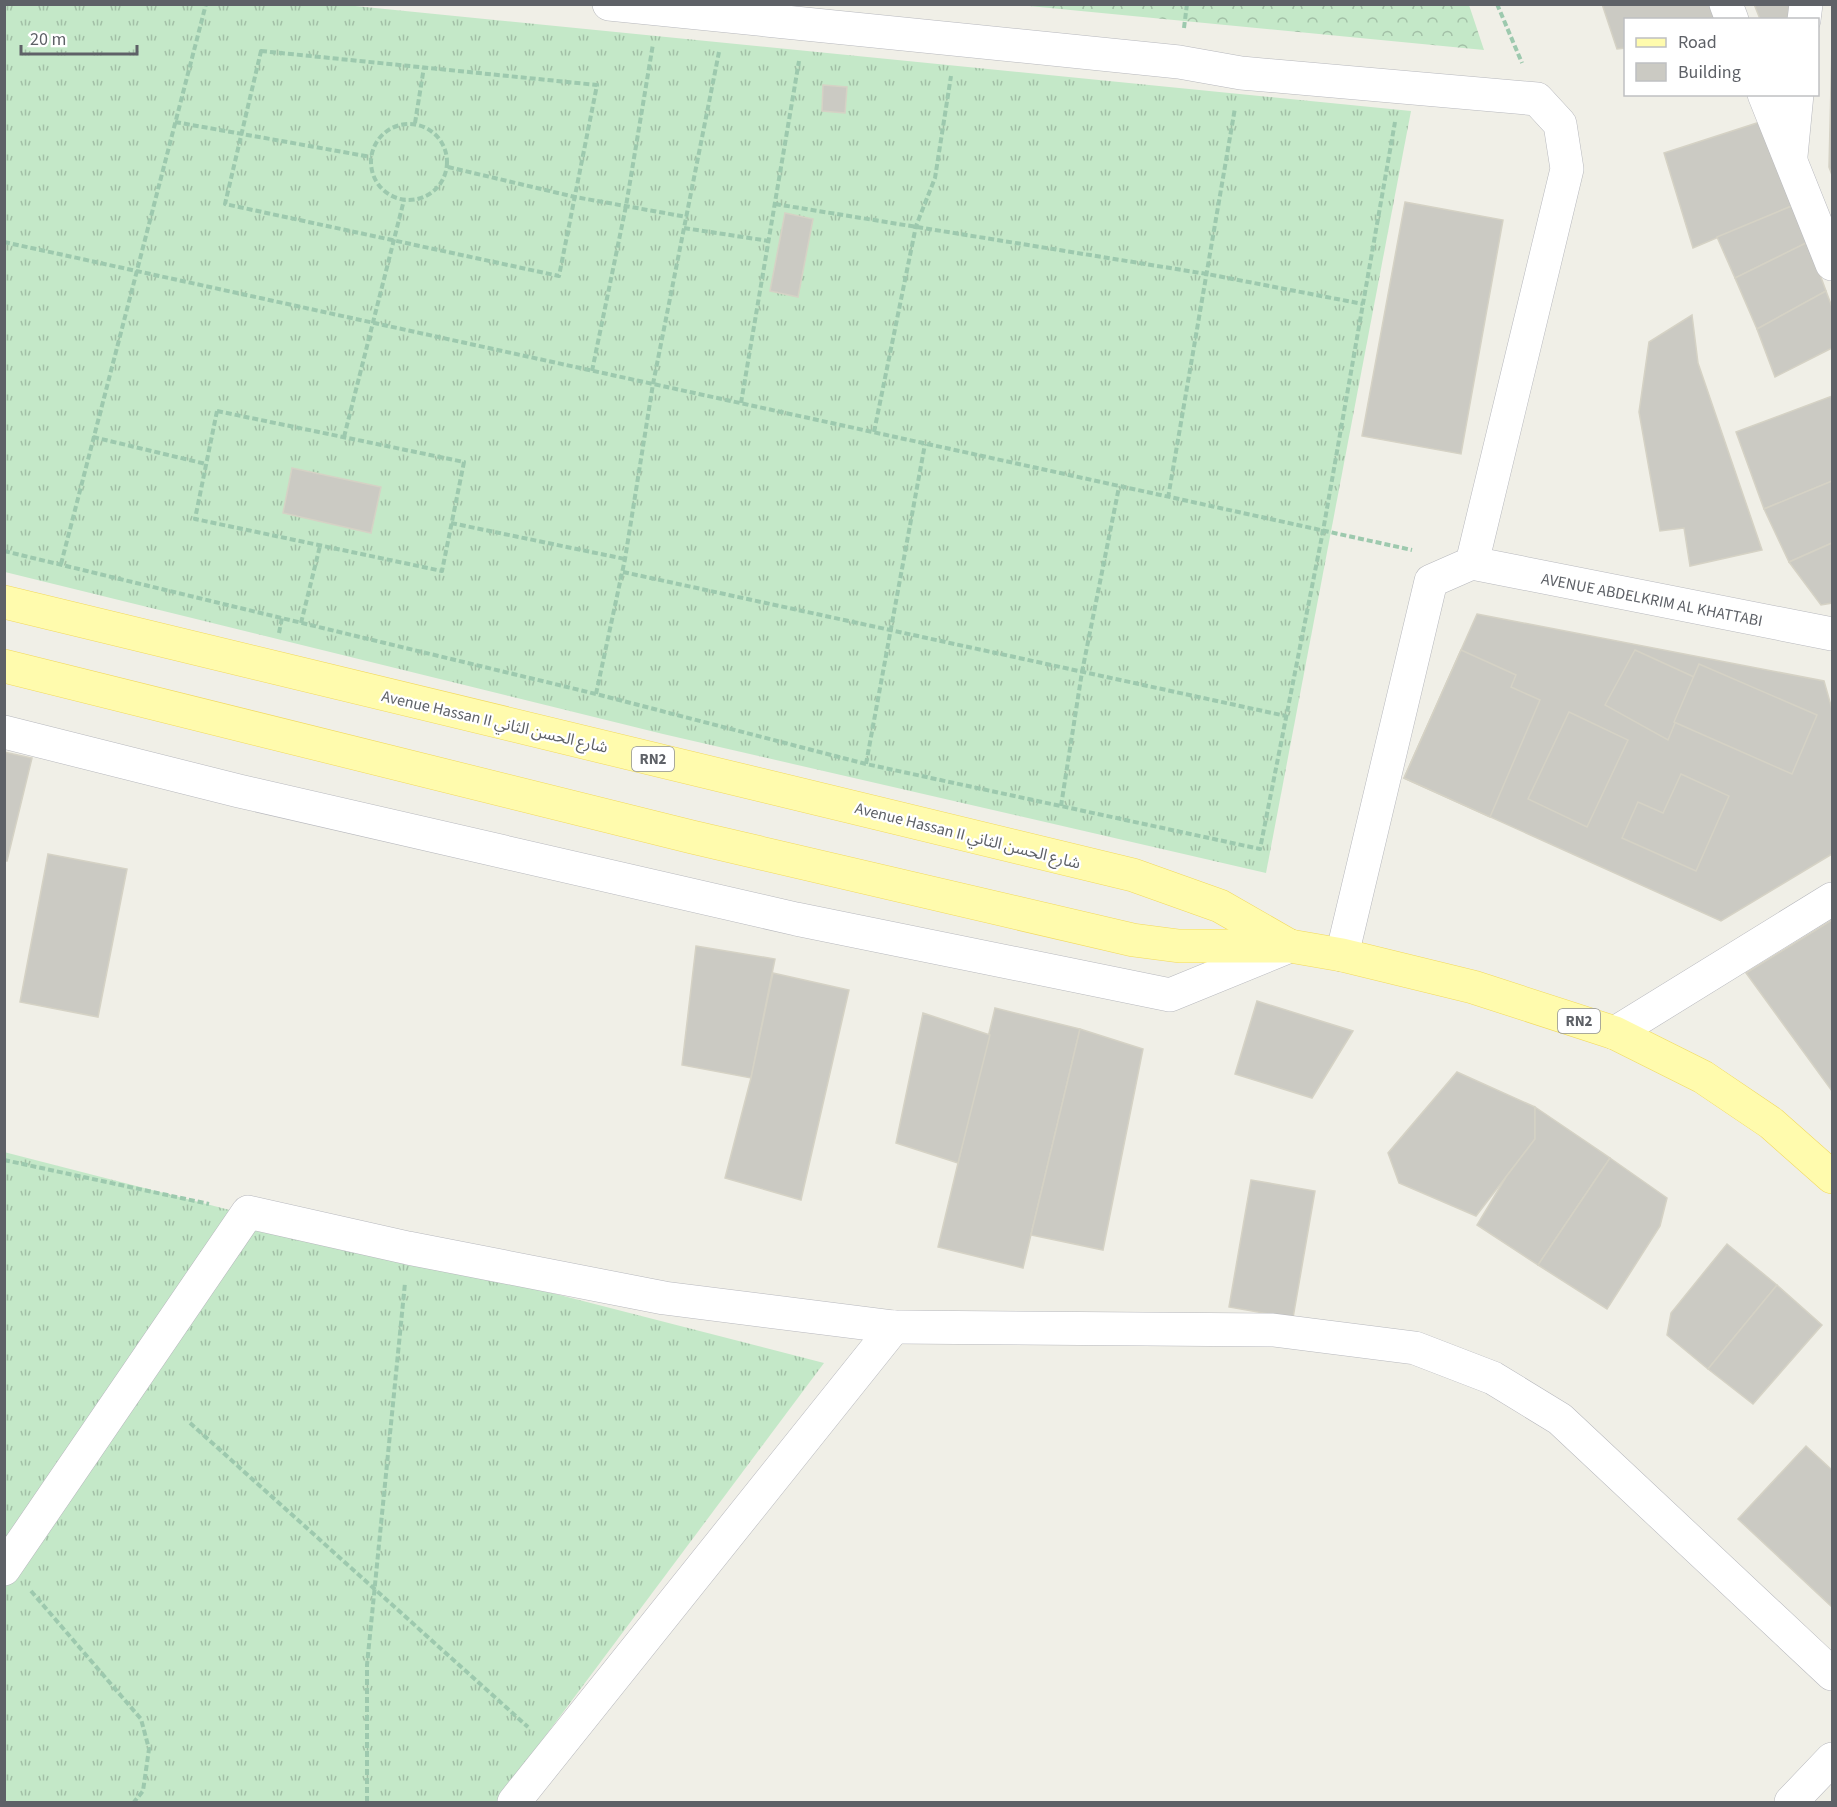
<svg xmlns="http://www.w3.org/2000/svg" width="1837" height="1807" viewBox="0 0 1837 1807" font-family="'Source Sans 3','Noto Sans Arabic',sans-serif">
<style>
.grass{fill:url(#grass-tufts)}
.forest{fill:url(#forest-crowns)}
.building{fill:#cbcac3;stroke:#d5d2c5;stroke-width:1.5}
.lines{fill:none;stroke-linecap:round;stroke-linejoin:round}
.street-casing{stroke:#b7b8bd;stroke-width:34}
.primary-casing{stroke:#f2d95e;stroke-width:34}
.path{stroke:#9dc9ae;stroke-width:4;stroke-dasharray:6 3;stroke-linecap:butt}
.street{stroke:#fff;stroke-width:33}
.primary{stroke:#fffbad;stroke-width:33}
.labels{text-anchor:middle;stroke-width:4.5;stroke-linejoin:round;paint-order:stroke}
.shield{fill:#fff;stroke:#8e9095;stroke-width:1.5}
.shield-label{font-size:15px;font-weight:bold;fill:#5e6167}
.street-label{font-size:16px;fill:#5e6167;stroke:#fff}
</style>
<defs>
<pattern id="grass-tufts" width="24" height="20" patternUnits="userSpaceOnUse" patternTransform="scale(1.5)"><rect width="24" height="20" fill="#c4e8c8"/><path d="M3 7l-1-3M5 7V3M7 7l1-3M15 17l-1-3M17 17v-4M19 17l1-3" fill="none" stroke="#a2bfa6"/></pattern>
<pattern id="forest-crowns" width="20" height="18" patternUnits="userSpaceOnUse" patternTransform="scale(1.5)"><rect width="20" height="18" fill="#c4e8c8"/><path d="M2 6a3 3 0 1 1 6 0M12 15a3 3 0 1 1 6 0" fill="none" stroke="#a2bfa6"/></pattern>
</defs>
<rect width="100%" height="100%" fill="#f0efe7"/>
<g class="grass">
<polygon points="5,5 345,5 1411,111 1266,873 663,734 5,572"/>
<polygon points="4,1152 824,1363 496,1802 5,1802"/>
</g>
<polygon class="forest" points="1019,5 1469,5 1484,50"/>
<g class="building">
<polygon points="1602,4 1716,4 1723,20 1626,20 1626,48 1617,49"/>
<polygon points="1754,4 1790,4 1788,20 1760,19"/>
<polygon points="1832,44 1832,175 1829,167"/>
<polygon points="823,85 847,87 845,113 822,111"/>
<polygon points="1760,122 1794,205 1693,248 1664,153"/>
<polygon points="1405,202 1503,220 1461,454 1362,436"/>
<polygon points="1794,205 1808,242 1735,278 1717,237"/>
<polygon points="785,213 813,219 798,297 770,291"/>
<polygon points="1808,242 1826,291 1757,329 1735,278"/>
<polygon points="1826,291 1832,307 1832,348 1775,377 1757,329"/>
<polygon points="1692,315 1698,363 1762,550 1690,566 1684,528 1660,531 1639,412 1649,342"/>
<polygon points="1832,396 1832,481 1764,509 1736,432"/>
<polygon points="292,468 381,487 371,533 283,513"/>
<polygon points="1832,481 1832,543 1789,562 1764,509"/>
<polygon points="1832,543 1832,603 1821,605 1789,562"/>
<polygon points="1477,614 1824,681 1832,709 1832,854 1721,921 1404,778"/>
<polygon points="1461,650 1516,675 1511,687 1540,700 1490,817 1404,778"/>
<polygon points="1635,650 1694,677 1668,740 1605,705"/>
<polygon points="1699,664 1817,715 1792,774 1674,722"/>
<polygon points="1569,712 1628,740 1587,827 1528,799"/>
<polygon points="4,752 32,758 7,861 4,861"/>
<polygon points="1681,774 1729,796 1696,871 1622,838 1638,802 1663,813"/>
<polygon points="48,854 127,869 98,1017 20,1002"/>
<polygon points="1832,920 1832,1091 1746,973"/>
<polygon points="696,946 775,959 751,1078 682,1065"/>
<polygon points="773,973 849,990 801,1200 725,1178 751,1078"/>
<polygon points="1257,1001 1353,1031 1312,1098 1235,1074"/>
<polygon points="995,1008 1080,1029 1023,1268 938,1247"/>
<polygon points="923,1013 990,1035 958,1163 896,1143"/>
<polygon points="1080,1029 1143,1049 1103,1250 1031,1235"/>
<polygon points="1457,1072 1535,1107 1535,1139 1476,1216 1399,1183 1388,1153"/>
<polygon points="1535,1107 1610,1158 1538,1265 1477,1225 1506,1177 1535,1139"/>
<polygon points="1610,1158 1667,1198 1660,1226 1607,1309 1538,1265"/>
<polygon points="1251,1180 1315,1191 1293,1318 1229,1307"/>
<polygon points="1727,1244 1777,1285 1708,1369 1667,1335 1671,1313"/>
<polygon points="1777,1285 1822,1325 1753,1404 1708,1369"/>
<polygon points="1806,1446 1832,1470 1832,1607 1738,1519"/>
</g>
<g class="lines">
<defs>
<g id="street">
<polyline points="609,4 1179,62 1241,73 1537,99 1560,124 1567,169 1472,563 1431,581 1342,955"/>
<polyline points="1726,4 1732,20"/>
<polyline points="1804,20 1806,4"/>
<polyline points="1764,94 1832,264"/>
<polyline points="1791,156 1797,94"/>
<polyline points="1472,563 1832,634"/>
<polyline points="4,732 239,791 796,919 1170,995 1290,946"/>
<polyline points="1615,1033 1832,899"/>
<polyline points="4,1569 248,1212 408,1248 664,1298 894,1327 1273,1330 1415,1348 1493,1378 1560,1419 1832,1674"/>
<polyline points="514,1802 894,1327"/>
<polyline points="1791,1802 1832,1759"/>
</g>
<g id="primary">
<polyline points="4,602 1133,875 1220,906 1288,945"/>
<polyline points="4,666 692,837 1133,940 1179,946 1290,946 1342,955 1473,987 1615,1033 1703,1077 1771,1123 1832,1177"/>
</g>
</defs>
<use href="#street" class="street-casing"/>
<use href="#primary" class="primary-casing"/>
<g class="path">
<polyline points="1497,4 1522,63"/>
<polyline points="1184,28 1187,4"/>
<polygon points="261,51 597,85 559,276 225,204"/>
<polyline points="175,122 371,157"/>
<polyline points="415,123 424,67"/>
<circle cx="409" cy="162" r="38"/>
<polyline points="448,167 575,197 687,217"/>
<polyline points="775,204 1207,274 1363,304"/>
<polyline points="684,228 769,241"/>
<polyline points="4,242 1412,550"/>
<polyline points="592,371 626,206 653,44"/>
<polyline points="741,403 799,61"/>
<polygon points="217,411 464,462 442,571 195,519"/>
<polyline points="874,432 916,226 935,178 951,76"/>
<polyline points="93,437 206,464"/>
<polyline points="344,437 404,200"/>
<polyline points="1168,498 1235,108"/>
<polyline points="451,523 625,559"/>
<polyline points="4,551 596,694 866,764 1260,849 1323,531 1395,122"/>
<polyline points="61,564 206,4"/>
<polyline points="623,572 1286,716"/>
<polyline points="301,623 320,546"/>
<polyline points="279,633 282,618"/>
<polyline points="596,694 625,559 653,384 719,52"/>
<polyline points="866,764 925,444"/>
<polyline points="1061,806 1082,672 1119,487"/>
<polyline points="4,1160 209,1204"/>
<polyline points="190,1423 528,1727"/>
<polyline points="31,1591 141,1719 149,1749 143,1791 134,1802"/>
<polyline points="367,1802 367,1665 405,1283"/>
</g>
<use href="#street" class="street"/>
<use href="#primary" class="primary"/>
</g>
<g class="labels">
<g class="shield">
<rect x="632" y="747" width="42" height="24" rx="4.5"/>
<rect x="1558" y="1009" width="42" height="24" rx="4.5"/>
</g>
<g class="shield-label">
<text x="653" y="764">RN2</text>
<text x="1579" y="1026">RN2</text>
</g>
<g class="street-label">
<text transform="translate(1652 599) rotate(11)" y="6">AVENUE ABDELKRIM AL KHATTABI</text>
<text transform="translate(495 721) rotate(13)" y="6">Avenue Hassan II شارع الحسن الثاني</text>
<text transform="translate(968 835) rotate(14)" y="6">Avenue Hassan II شارع الحسن الثاني</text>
</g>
</g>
<rect width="1837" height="1807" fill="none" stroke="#5e6167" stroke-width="12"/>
<rect x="1624" y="18" width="195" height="78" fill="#ffffff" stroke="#bfc0c2" stroke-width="1.5"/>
<rect x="1636" y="38" width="30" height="9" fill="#fffbad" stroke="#bfc0c2" stroke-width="1.5"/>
<text x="1678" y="48" font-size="18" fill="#5e6167">Road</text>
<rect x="1636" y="63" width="30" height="18" fill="#cbcac3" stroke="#bfc0c2" stroke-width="1.5"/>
<text x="1678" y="78" font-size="18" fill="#5e6167">Building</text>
<path d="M21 45v9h116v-9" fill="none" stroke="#5e6167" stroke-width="3"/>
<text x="30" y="45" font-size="18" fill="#5e6167" stroke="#ffffff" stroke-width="4.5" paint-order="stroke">20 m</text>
</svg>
